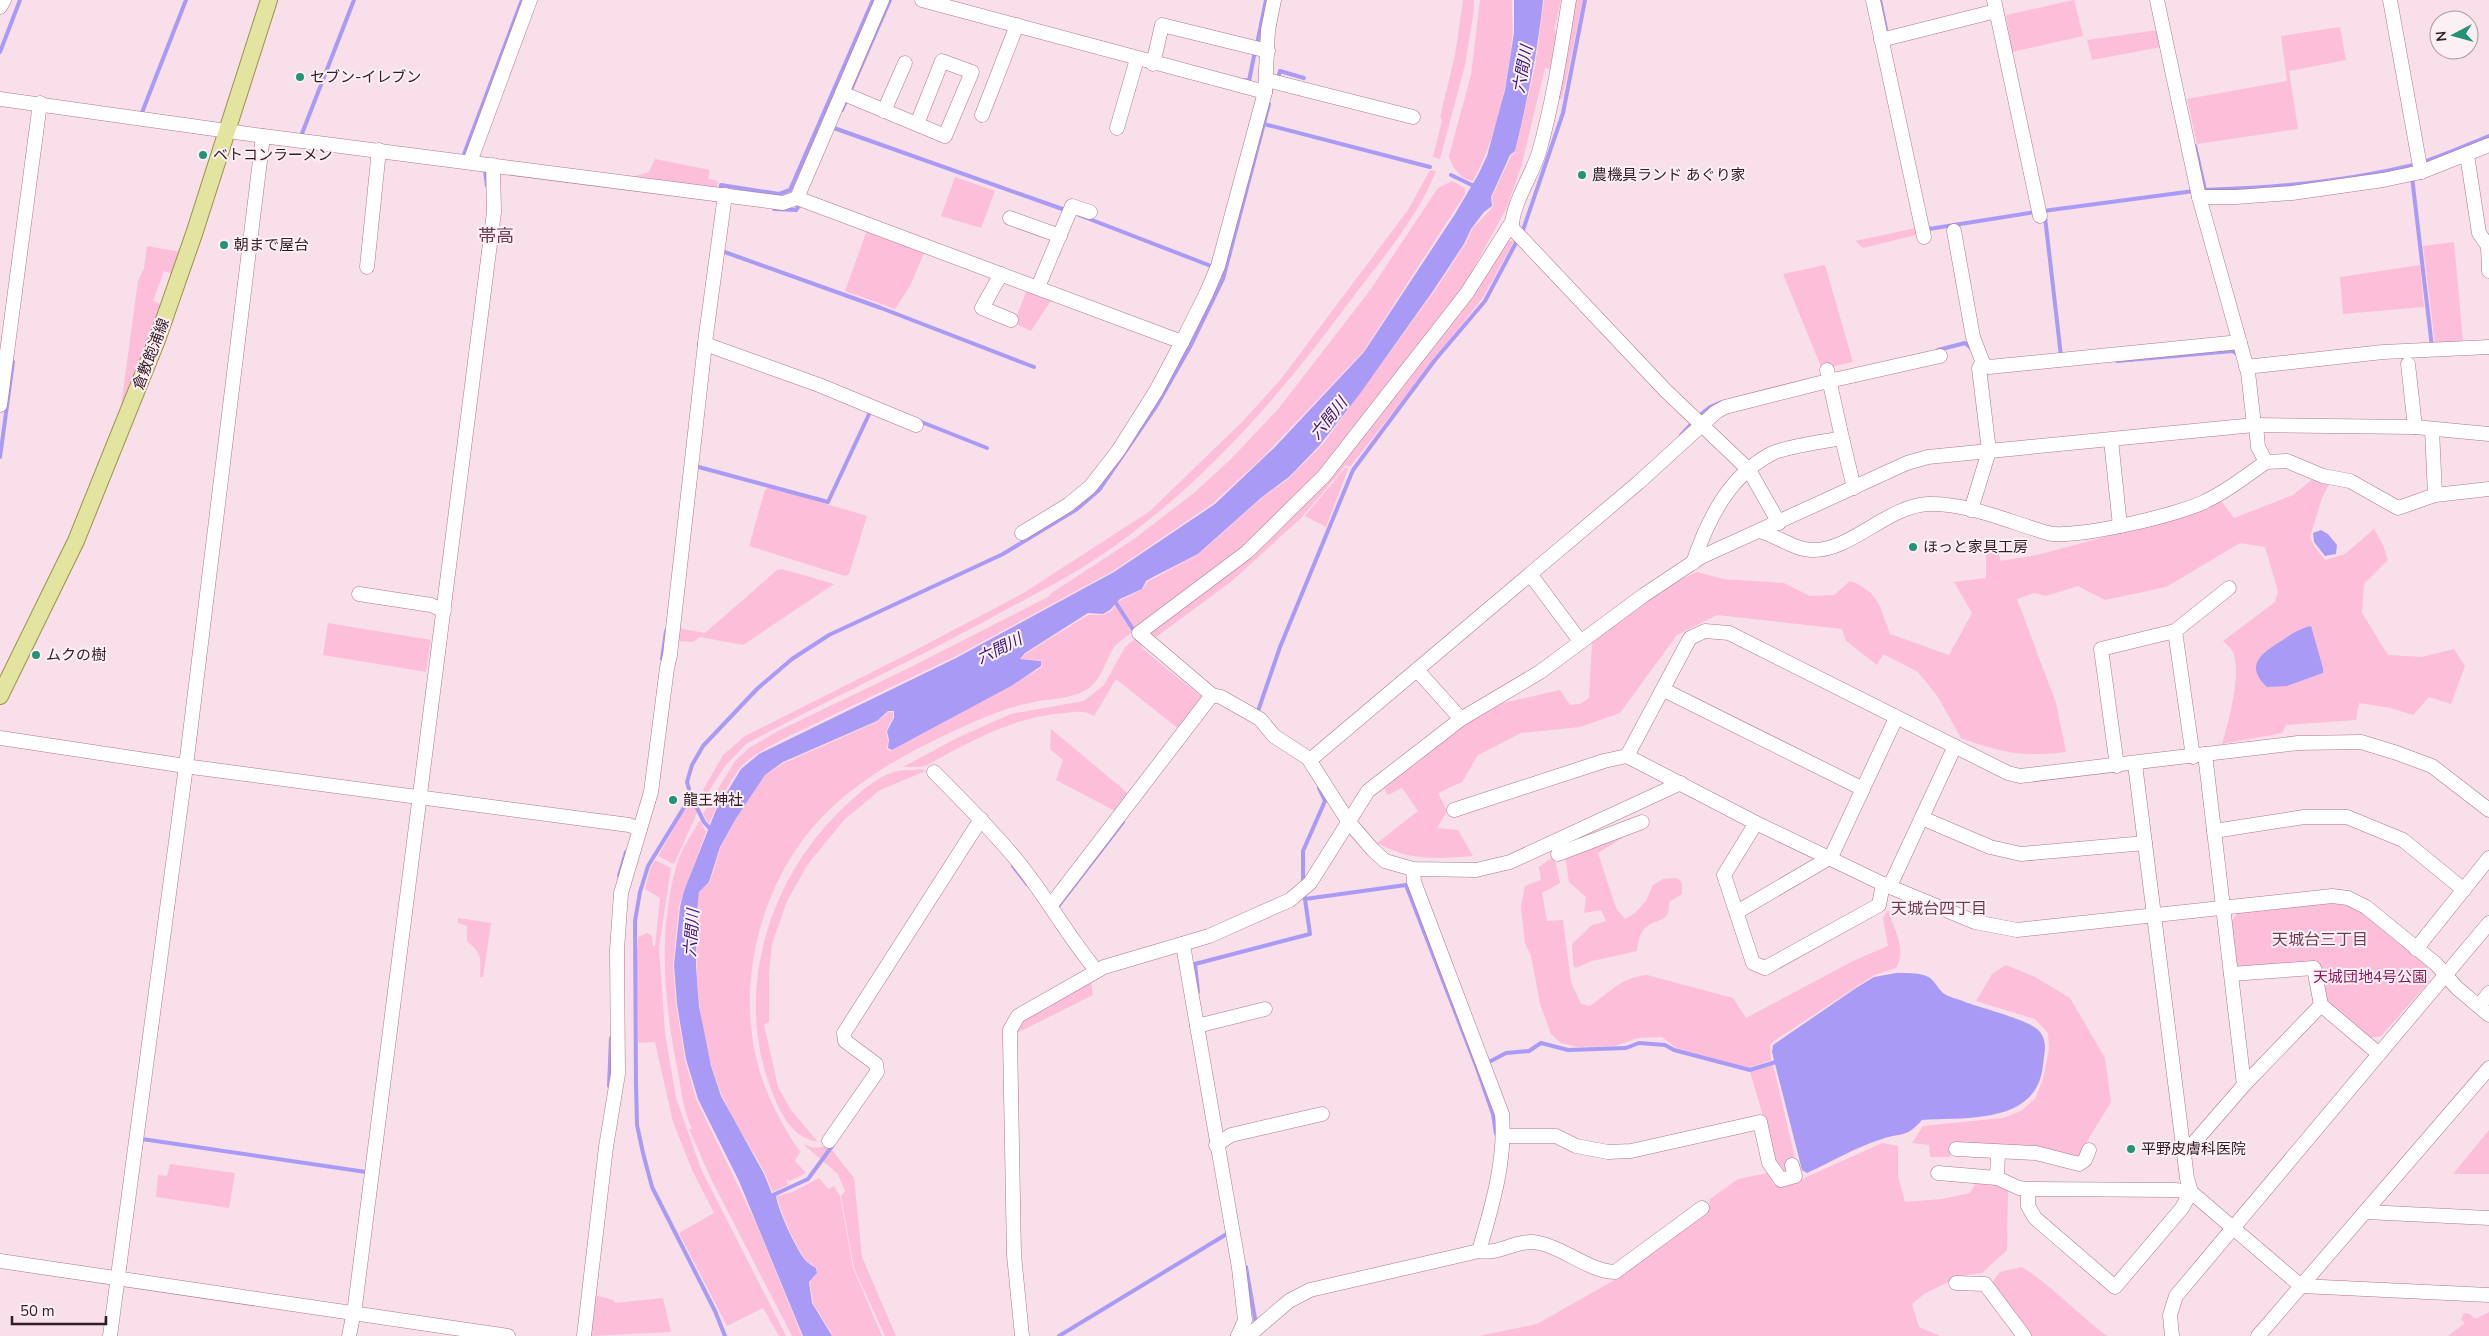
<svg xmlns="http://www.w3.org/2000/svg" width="2489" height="1336" viewBox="0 0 2489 1336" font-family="'Nunito Sans','Noto Sans JP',sans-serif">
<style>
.green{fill:#fdbeda;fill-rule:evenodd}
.water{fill:#a99bf5}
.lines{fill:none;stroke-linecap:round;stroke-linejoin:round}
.stream{stroke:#a99bf5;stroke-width:4}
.minor-casing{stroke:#af7791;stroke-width:15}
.major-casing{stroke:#98924c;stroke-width:18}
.minor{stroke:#fff;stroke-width:14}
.major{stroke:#e2e4a0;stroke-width:16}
.poi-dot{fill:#239376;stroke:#fdf0f5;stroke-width:2}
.labels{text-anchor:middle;stroke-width:4;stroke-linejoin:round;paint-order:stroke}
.poi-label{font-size:15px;fill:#321c26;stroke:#fdf0f5;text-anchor:start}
.street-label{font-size:15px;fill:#321c26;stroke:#fdf0f5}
.park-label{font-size:15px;fill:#8c1b5d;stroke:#fdf0f5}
.water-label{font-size:16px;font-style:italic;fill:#3a167e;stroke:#fdf0f5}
.neighbourhood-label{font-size:16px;fill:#6e3c54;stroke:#fdf0f5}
.quarter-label{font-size:18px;fill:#6e3c54;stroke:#fdf0f5}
</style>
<rect width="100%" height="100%" fill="#f8dfe9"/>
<g class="green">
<polygon points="1463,0 1474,0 1474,9 1465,65 1440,159 1433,157 1442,121 1440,117 1455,55"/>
<path d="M1480,0H1512C1511,13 1514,26 1512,39C1507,87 1496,138 1473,181C1461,180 1452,167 1449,156L1471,75Z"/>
<path d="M1544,0H1561L1554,31L1557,32L1550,69L1545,68L1521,167L1506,209L1472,271L1476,274C1412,357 1350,445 1276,519C1250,545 1214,573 1185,595C1167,609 1147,620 1129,634C1125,638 1119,642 1115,646C1105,660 1103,677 1089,688C1072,700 1048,698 1029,703C1011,707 993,713 976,721C924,744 869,771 828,811C766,871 736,972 756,1057C764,1092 780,1122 800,1152L795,1161L806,1173L790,1181L786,1179L788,1185L773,1192C769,1186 768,1178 764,1172C751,1146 733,1122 722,1095C696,1035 693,956 699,892L710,882L721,846L735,820L765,775L784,763L877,722L888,712H893V718L886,731L888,741L887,749L891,751L1013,685L1042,667L1041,660L1021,659L1025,654L1088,615H1104L1111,611L1119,601L1143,589L1147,582L1199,554L1264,496L1287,480L1323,444L1436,289L1466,243L1472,229L1493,207L1492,197L1511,156L1515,152L1535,67Z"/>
<polygon points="1573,0 1583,0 1562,99 1555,98"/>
<polygon points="2074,0 2083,36 2012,52 2006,15"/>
<polygon points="2340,27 2346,60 2289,71 2298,129 2197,144 2187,99 2287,81 2281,36"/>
<polygon points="2158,30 2161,47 2092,60 2087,40"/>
<polygon points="655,159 710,170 708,179 718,181 717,188 632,177 649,172"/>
<path d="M1430,170L1436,171C1417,220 1378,263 1347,305C1277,400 1198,490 1100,556C1068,578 1033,595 1000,613C916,659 830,699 746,744L725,766L707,794L703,790L723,755L745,736L910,653L1022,594L1150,511L1243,421L1281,379L1408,210Z"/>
<polygon points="955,177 995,191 981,228 941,216"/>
<path d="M1452,181L1465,188V194L1363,352L1262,458L1212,504L1113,571L956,656L783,739C769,747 751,755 740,768C728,784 717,805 709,824L703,814L735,761L749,748L778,731L909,668L1050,596V594L1134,539L1194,493L1231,459L1279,408L1371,289L1438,188Z"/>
<polygon points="868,227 925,251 910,286 895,309 845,291"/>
<polygon points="1916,228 1916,235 1863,248 1855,241"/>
<polygon points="1506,241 1514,241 1484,296 1350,467 1346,465 1302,517 1232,581 1152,640 1144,633 1268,537"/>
<polygon points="2454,242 2463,342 2435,344 2423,246"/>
<polygon points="147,246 181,252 173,274 164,271 153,301 163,305 125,406 121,406 138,281 144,268"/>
<polygon points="1825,265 1853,362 1822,369 1783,274"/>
<polygon points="2420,265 2424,307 2343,314 2340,277"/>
<polygon points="1028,287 1053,297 1031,331 1016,324 1017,315"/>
<polygon points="1346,467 1348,469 1326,527 1305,516"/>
<path d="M2314,478L2330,483L2322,498L2310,537L2314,546L2325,560L2345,554L2374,529L2383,545L2388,560L2364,584L2362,613L2388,655L2422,657L2454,649L2465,666L2451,704L2429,697L2413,715L2391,708L2359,703L2356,720L2286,725L2282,733L2222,744C2228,725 2244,666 2231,649C2229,646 2226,644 2223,641L2275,602L2278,591L2265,547L2240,543L2166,587L2105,600L2078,586L2046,596L2034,593L2017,599L2056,703L2066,752C2021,757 2002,753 1961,738L1938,697L1918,672L1883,654L1877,665L1846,641L1842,629L1717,615L1677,635L1620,713L1580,727L1521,733L1478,755L1462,782L1438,793L1447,811L1437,828L1458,830L1473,856C1437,859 1410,861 1377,843L1418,811L1402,788L1388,795L1384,789L1402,772L1485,707L1560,690L1570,705L1580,704L1589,698L1592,643L1668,585L1697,572L1723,579L1784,583L1810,596L1834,595L1850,581C1879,592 1880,607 1890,634L1949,655L1972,613L1954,582L1986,578V551L1997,549L2001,561L2037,555L2202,511L2221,501L2234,518L2293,495ZM2306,627L2323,673L2287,686L2263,653Z"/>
<polygon points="769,487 867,516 849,574 845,576 749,546 765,490"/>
<polygon points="782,569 834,584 743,645 700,637 693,642 676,641 677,628 705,633 777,570"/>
<polygon points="328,623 431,640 426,672 323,655"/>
<path d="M1136,638L1144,650L1204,699L1180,730L1116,679L1094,716C1084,710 1076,712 1064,713C1014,717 972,740 929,764C923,768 910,767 903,767L957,738L1011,714L1084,701L1104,685L1125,647Z"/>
<polygon points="1051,729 1130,795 1117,812 1056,780 1063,760 1050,749"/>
<path d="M921,769L926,771L880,790L844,820L808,864L787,901L772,944L769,973V1022L764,1025L778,1087L791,1110L818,1142C795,1138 784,1120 775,1099C732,1002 765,886 837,814C850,801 874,778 891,773C900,769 911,771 921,769Z"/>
<polygon points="697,793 701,804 674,864 658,856 682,814"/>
<path d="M700,820L706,832L679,906L673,965L676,1004L685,1060L696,1099L755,1221L802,1336H792L711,1179L689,1129H692C683,1111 681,1087 677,1067C664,1002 658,932 676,867C681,850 691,835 700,820Z"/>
<path d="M1618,833L1622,838L1598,853L1616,908L1625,919L1635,913L1646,901L1653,885L1663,879L1677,878L1682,883V894L1669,902C1670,925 1656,917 1645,928C1639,934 1638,943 1637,951L1592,961L1576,968L1573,965L1572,944L1592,925L1606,921L1601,910L1584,913L1586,897L1569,882L1565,856Z"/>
<path d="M1554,856L1560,883L1542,893L1547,921L1563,920L1571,982L1581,1004L1590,1006C1612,991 1619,978 1647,975L1733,998L1746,1018L1853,961L1888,946L1883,918L1888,910C1894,929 1907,950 1896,968L1874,975L1774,1041L1770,1045L1771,1060L1749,1068L1676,1048L1662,1037L1638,1038L1615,1046L1578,1047L1561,1043L1551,1034L1540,1004L1531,956L1525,943L1521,907L1525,886L1541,880L1539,867Z"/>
<polygon points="655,860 671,868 659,947 665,1033 676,1098 701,1169 786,1336 779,1336 763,1308 727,1326 679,1233 714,1213 693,1172 673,1122 655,1042 638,1043 636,948 638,947 638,937 647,933 652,936 653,946 655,946 660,898 645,889 650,869"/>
<polygon points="2333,903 2353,907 2368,916 2428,967 2429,982 2381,1036 2370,1038 2327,1000 2320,962 2238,970 2236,963 2231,921 2238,913"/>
<path d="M458,918L491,923L483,977H480C481,959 482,953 467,941V926L458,923Z"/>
<polygon points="2006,965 2035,977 2070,998 2105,1058 2111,1102 2077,1158 2038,1148 1951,1143 1950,1157 1930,1157 1929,1145 1912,1143 1923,1126 2003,1118 2021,1111 2035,1099 2043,1079 2049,1050 2048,1033 2035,1019 1976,1001 1992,974"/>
<polygon points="1091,981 1093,995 1013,1035 1015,1025"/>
<polygon points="1773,1065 1799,1174 1782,1175 1773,1163 1764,1119 1750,1072"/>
<polygon points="2489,1130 2489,1174 2453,1174"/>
<polygon points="1882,1143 1898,1146 1898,1176 1905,1202 1942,1199 1970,1193 1977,1181 1998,1184 2008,1191 2007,1250 1982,1273 1960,1276 1924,1294 1912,1304 1919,1327 1940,1336 1479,1336 1537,1324 1625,1274 1709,1209 1710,1199 1738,1179 1768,1173 1774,1185 1800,1180"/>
<polygon points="803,1144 813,1148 830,1146 825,1153 828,1156 832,1150 854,1178 862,1257 896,1336 885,1336 854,1268 841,1196 845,1191 838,1174"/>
<polygon points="170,1164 235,1173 229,1208 156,1197 158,1175 167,1176"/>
<path d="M819,1178L828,1189L834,1186L840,1196L853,1268L882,1336H833L813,1303L810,1282L817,1273V1268C814,1266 809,1263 807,1261C798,1252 778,1207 777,1196L792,1192Z"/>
<path d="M2022,1267C2053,1287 2078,1314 2107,1336H2027L1990,1285L2000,1272Z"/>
<polygon points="594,1295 613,1300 615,1303 663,1298 671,1332 590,1336"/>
<polygon points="2489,1312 2489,1336 2448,1336 2465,1323 2461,1320 2464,1313 2470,1314 2475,1319"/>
</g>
<g class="water">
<path d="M1514,0H1543C1538,51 1527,101 1515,151L1510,155L1491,197L1492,206L1484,212L1471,229L1464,244L1433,291L1359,395L1319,446L1289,477L1262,497L1198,554L1153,577L1146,581L1142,589L1120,599L1110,610L1103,614L1088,613L1025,653L1020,659L1041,661V666L1013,685L892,750L888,748L889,740L887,731L894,718V711H888L877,721L783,762L765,775L735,820L720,847L709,882L699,892L696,923V966L699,1006L711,1066L721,1096L764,1174L772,1194L776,1195C777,1209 797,1251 806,1261C809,1264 813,1266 816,1268L817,1273L809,1282L812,1303L832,1336H803L739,1181L698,1099L686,1059L677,1004L674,965L680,907L684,891L716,810L741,769L759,754L956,658L1114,572L1215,504L1275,447L1364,352L1455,214L1478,175L1487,156L1505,90L1514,33Z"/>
<polygon points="2321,530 2328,534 2337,545 2336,554 2325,556 2314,542 2313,533"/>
<path d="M2311,626L2323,668V673L2287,686L2267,687C2243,665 2263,652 2283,640C2291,634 2301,628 2311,626Z"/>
<path d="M1896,973C1906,973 1921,972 1930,978C1935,982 1938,988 1942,992C1946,996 1954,998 1960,1000C1976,1007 2032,1020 2040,1032C2048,1042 2044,1054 2043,1065C2037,1125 1967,1117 1922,1120C1905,1139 1902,1132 1882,1139C1856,1147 1831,1162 1807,1173L1802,1170L1772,1052L1773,1045L1856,988L1874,977Z"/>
</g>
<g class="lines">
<g class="stream">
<polyline points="1880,0 1887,34"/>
<polyline points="1257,44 1266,0"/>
<polyline points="0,52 20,0"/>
<polyline points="1278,78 1280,71 1304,78"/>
<polyline points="1244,80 1249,81 1255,51"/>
<polyline points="842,110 890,0"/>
<polyline points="141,115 186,0"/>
<polyline points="1264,124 1430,167"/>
<polyline points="834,128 1068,211"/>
<polyline points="301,136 354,0"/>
<polyline points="2195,146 2205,190"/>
<polyline points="463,157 522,0"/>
<polyline points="485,171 487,186"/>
<polyline points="1451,175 1476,187"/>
<polyline points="2412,177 2432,347"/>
<path d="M2204,190C2274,188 2345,182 2413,165C2439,158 2464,146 2489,136"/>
<polyline points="720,193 721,185 779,194 790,190 873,0"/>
<polyline points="774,209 796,210 801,203"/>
<polyline points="2043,211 2194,191"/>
<polyline points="1079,215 1211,266"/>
<polyline points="2045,217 2061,356"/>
<polyline points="1928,227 1929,229 2036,212"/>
<polyline points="1522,233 1563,113 1585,0"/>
<polyline points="719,250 881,308 1034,367"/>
<polyline points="1938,350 1965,343 1971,348"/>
<polyline points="2117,361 2233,351 2237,354"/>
<polyline points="1699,416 1710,407 1722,402"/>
<polyline points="919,421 987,448"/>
<polyline points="1681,435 1694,421"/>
<polyline points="0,457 13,362"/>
<polyline points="695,466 828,502 871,410"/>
<polyline points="1114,600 1136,634"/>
<polyline points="662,659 666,631"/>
<polyline points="1257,714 1280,647 1353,470 1435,360 1485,301 1518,239"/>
<polyline points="691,796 648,866 640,892 635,921 636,1084 637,1125 643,1153 652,1187 715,1311 725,1336"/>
<polyline points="712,831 704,822 691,796 687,782 692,765 703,746 757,689 792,659 829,635 1003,554 1077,509 1099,490 1157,405 1191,345 1223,279 1269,104"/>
<polyline points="1013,866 1027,884"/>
<polyline points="619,876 626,852"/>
<polyline points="1303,885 1303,851 1325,801 1319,788"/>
<polyline points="1304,892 1305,899 1406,885 1477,1068 1493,1114 1496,1134"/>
<polyline points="1056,909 1123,822"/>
<polyline points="1198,992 1195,964 1310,934 1305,899"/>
<polyline points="1489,1062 1506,1053 1529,1051 1541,1043 1568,1050 1626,1048 1639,1043 1665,1045 1674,1050 1750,1070 1779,1061"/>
<polyline points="609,1086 611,1038"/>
<polyline points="142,1139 366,1172"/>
<polyline points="771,1196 808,1179 833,1145"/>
<polyline points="1246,1267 1256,1324"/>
<polyline points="1059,1336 1230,1232"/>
</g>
<defs>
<g id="minor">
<polyline points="922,0 1265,92"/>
<path d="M1569,0C1561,50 1553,103 1539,152C1533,174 1511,205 1512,228L1666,391L1749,470L1779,523"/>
<polyline points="1873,0 1924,237"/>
<polyline points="1994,0 2040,216"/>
<polyline points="2157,0 2199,197 2248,372 2254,425"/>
<polyline points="2390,0 2421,172"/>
<polyline points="0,7 4,0"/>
<polyline points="1881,40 1996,11"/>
<polyline points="1153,64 1162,25 1268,51"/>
<polyline points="1267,80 1413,117"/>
<polyline points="842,93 945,136 972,72 942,61 917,124"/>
<polyline points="0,99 263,136 783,203 797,198 1182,342 1206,294 1218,266 1265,92 1268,30 1274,0"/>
<polyline points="884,111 905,63"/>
<polyline points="982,115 1017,25"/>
<polyline points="1117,128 1137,59"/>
<polyline points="2467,155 2479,233 2488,246 2489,271"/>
<polyline points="470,162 530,0"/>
<polyline points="2199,197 2236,197 2292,193 2383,180 2421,172 2489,145"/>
<polyline points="797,198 882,0"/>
<polyline points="1010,218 1060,236"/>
<polyline points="1512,222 1467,293 1324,476 1247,552 1139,633 1212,695 1221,697 1260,719 1274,736 1308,758 1348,821 1373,850 1385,861 1413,869 1476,870 1510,862 1681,783"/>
<polyline points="1954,231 1973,337 1983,363"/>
<polyline points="367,267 379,150"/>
<polyline points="1001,274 982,308 1011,320"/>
<polyline points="1038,287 1072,206 1090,212"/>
<polyline points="705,344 819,385 916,425"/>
<polyline points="2408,364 2415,427"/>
<polyline points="2246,367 2383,352 2489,347"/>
<polyline points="1827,370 1842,438"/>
<polyline points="0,405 40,103"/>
<polyline points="2256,425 2258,447 2266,462"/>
<polyline points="2432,429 2435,495"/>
<polyline points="2111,440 2120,526"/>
<polyline points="1971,510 1989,451 1979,368 1982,363 1989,367 2240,342"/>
<path d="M1760,531C1777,536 1795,550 1813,550C1850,551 1888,506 1928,504C1969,503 2009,522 2048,533C2073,540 2182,514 2206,501C2228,491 2247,475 2266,462L2287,461L2323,476L2350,481L2398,508L2435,495L2489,489"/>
<polyline points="1022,533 1068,505 1090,487 1118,451 1156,391 1182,342"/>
<path d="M1693,563C1708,519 1729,476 1771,454C1786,446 1824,442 1842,438L1854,488"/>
<polyline points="1530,574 1580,641"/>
<polyline points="359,594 431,605 444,611"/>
<polyline points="2175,631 2229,588"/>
<polyline points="1417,670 1461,719"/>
<polyline points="1664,690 1863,789"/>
<polyline points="0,738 192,767 629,825 640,829"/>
<polyline points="2205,754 2244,1085"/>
<polyline points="1310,760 1638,483 1716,412 1725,407 1820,383 1940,356"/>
<polyline points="2135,764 2187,1178 2191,1192 2301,1286 2489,1295"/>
<polyline points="2117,766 2101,649 2175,631 2193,757"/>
<path d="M934,772C962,800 990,828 1015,858C1045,894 1066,934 1096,970"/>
<polyline points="1454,810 1604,761 1627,756"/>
<polyline points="2489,810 2432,766 2397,753 2361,742 2298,743 2020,776 2008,773 1729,633 1705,631 1690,638 1627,756 1756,823 1883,884 1975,922 2017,930 2332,896 2348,898 2366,907 2436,964 2457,988 2489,1015"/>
<polyline points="1922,818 1990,847 2021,854 2145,843"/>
<polyline points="1756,823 1724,875 1753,963 1765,968 1879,905 1883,884"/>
<polyline points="2214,831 2304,817 2347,817 2403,840 2464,890"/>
<polyline points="1558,854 1642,822"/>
<polyline points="1890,886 1955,746"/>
<polyline points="1051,905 1212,695"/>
<polyline points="1737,912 1831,857 1896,718"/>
<polyline points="1183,945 1239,1268 1245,1320 1238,1336"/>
<polyline points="2416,949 2489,858"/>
<polyline points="2231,974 2314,968 2321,1005 2379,1054"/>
<polyline points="2479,1006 2489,993"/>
<polyline points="1197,1026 1265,1009"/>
<polyline points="1504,1136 1556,1136 1576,1146 1608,1152 1631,1151 1760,1122 1769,1163 1781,1180 1795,1176 1792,1165"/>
<polyline points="829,1141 877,1072 876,1064 845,1041 844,1033 981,819"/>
<polyline points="1216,1145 1231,1135 1322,1114"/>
<polyline points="1956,1149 2036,1153 2079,1164 2085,1160 2089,1150"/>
<polyline points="2185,1153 2244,1085 2321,1005"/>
<polyline points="1938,1173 1997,1178 2019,1188 2028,1189 2175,1190 2191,1192 2182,1208 2115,1287 2035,1218 2028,1206 2028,1189"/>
<polyline points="1997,1178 1998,1152"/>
<polyline points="2366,1212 2489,1218"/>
<path d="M1479,1251C1500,1255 1518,1238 1539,1243C1565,1248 1588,1271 1615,1272L1702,1208"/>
<polyline points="0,1261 508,1336"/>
<polyline points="1956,1283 1985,1284 2024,1336"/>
<polyline points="110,1336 186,766 263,136"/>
<polyline points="349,1336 355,1306 494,212 493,165"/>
<polyline points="584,1336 606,1147 618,1074 617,950 621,893 651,792 667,668 670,655 706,335 725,195"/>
<polyline points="1022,1336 1014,1255 1010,1037 1010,1030 1018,1016 1104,967 1209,936 1290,900 1310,883 1368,791 1461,719 1540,672 1644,595 1701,557 1907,463 1928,457 2254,425 2415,427 2489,434"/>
<path d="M1238,1336L1254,1331L1289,1301L1310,1290L1479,1251C1492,1206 1506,1161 1502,1114L1414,882L1413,869"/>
<polyline points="2172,1336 2170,1315 2176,1296 2489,923"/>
<polyline points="2258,1336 2489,1068"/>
</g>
<polyline id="major" points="0,696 76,541 157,340 194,234 269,0"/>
</defs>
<use href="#minor" class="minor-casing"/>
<use href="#major" class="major-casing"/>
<use href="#minor" class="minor"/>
<use href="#major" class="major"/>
</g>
<g class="poi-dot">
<circle cx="300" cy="77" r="5"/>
<circle cx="203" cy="155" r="5"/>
<circle cx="1582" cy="175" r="5"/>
<circle cx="224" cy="245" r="5"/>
<circle cx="1913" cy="547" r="5"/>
<circle cx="36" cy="655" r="5"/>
<circle cx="673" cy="800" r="5"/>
<circle cx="2131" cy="1149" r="5"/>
</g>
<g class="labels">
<g class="poi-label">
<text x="310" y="82">セブン-イレブン</text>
<text x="213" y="160">ベトコンラーメン</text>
<text x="1592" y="180">農機具ランド あぐり家</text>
<text x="234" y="250">朝まで屋台</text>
<text x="1923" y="552">ほっと家具工房</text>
<text x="46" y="660">ムクの樹</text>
<text x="683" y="805">龍王神社</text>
<text x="2141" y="1154">平野皮膚科医院</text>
</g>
<g class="street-label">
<text transform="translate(151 354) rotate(-69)" y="5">倉敷飽浦線</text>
</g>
<g class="park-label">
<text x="2370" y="982">天城団地4号公園</text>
</g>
<g class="water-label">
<text transform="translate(1522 69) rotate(-80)" y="6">六間川</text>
<text transform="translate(1328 418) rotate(-51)" y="6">六間川</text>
<text transform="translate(999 648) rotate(-26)" y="6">六間川</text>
<text transform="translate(691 933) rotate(-86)" y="6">六間川</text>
</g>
<g class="neighbourhood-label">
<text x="1939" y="914">天城台四丁目</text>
<text x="2320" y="945">天城台三丁目</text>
</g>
<g class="quarter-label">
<text x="496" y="242">帯高</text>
</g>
</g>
<g transform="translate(2454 35) rotate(264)"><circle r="24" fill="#fdf0f5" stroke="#ac9ba2"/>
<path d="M0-4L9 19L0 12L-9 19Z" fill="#239376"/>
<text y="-8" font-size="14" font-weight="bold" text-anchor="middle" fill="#321c26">N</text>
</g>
<path d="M12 1316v8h94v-8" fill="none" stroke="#321c26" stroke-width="2.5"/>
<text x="20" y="1316" font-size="15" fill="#321c26" stroke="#fdf0f5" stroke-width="4" paint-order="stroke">50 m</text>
</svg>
